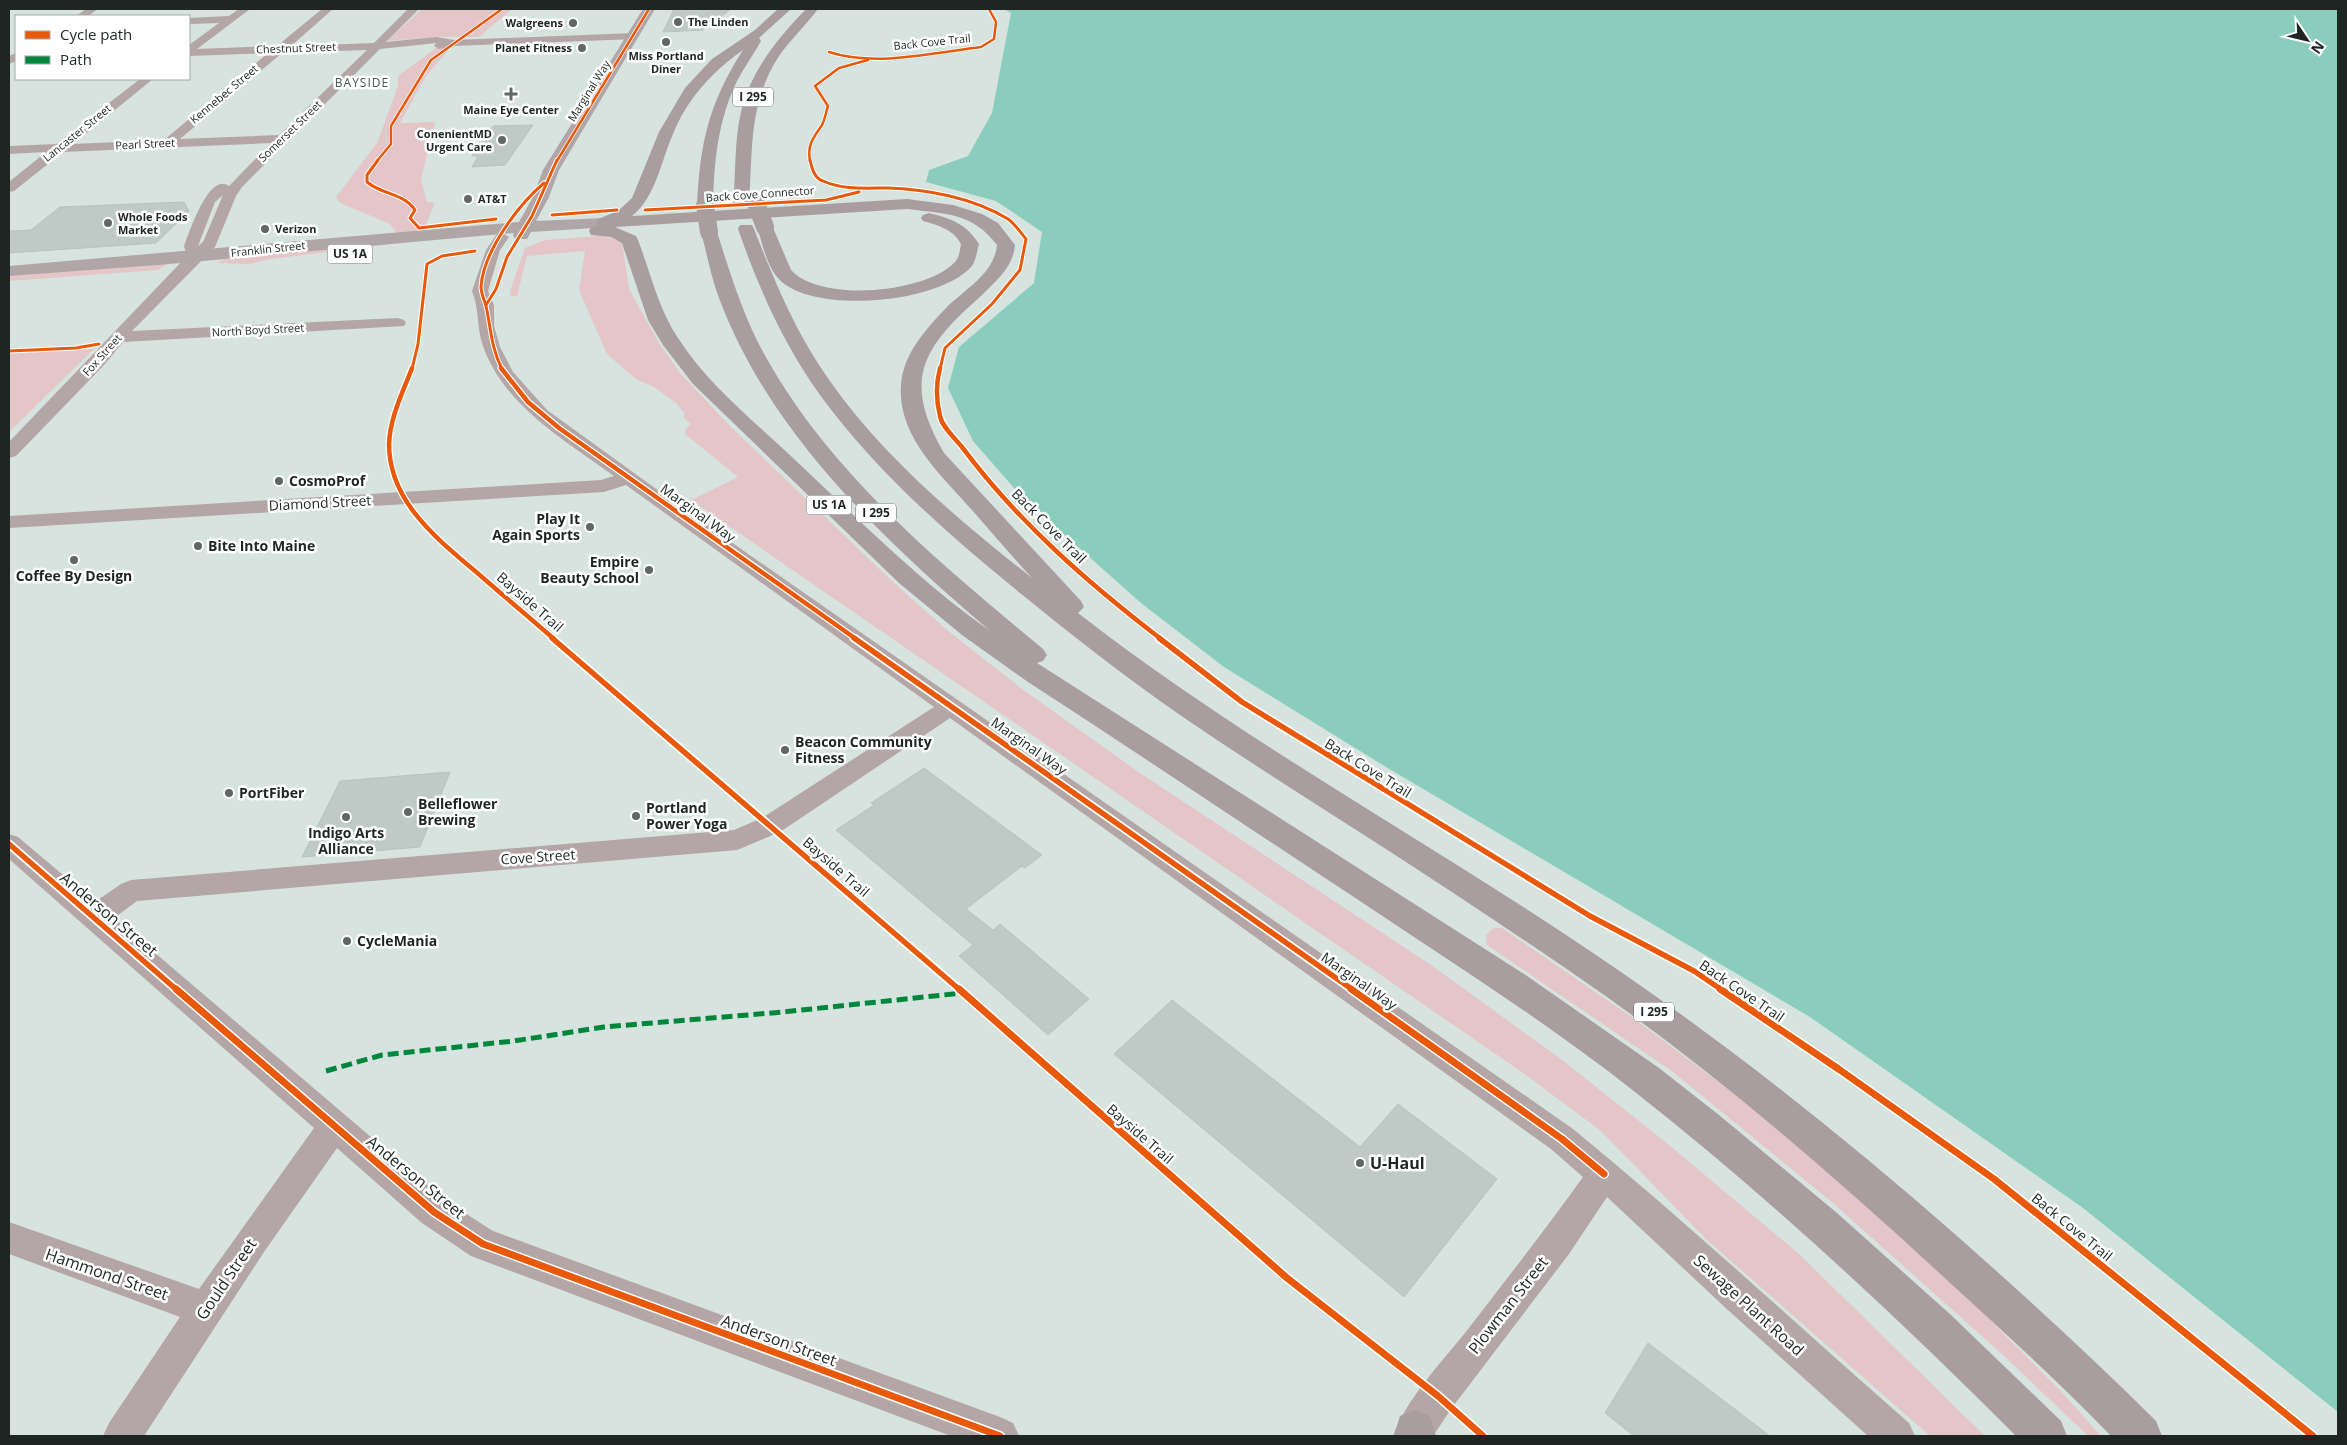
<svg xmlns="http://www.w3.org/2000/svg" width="2347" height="1445" viewBox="0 0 2347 1445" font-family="'Open Sans',sans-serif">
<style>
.green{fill:#e5c6c8}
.water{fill:#8acdbd}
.building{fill:#bfc9c6;stroke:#b8c2bf}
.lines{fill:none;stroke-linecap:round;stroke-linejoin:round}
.minor{fill:#b4a5a6;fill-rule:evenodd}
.major{fill:#b1a6a7;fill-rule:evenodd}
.highway{fill:#aa9d9f;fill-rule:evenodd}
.highway-bridge{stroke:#aa9d9f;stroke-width:18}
.quiet{stroke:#00873e;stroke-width:5;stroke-dasharray:11 5;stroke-linecap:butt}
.cycleway-far4-casing{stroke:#fff;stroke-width:4}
.cycleway-far3-casing{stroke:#fff;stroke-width:5}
.cycleway-far2-casing{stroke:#fff;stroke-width:7}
.cycleway-far1-casing{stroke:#fff;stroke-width:9}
.cycleway-casing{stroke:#fff;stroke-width:10}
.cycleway-far4{stroke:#e8590c;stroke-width:2.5}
.cycleway-far3{stroke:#e8590c;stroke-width:3}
.cycleway-far2{stroke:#e8590c;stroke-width:4.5}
.cycleway-far1{stroke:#e8590c;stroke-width:5.5}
.cycleway{stroke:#e8590c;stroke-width:7}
.poi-dot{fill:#5e6865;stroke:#fff;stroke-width:2}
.labels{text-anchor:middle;stroke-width:5;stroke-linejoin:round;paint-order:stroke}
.far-poi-label{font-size:11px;font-weight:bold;fill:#1d2623;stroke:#fff;text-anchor:start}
.far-street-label{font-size:11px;fill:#1d2623;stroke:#fff}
.far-neighbourhood-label{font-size:12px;letter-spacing:1px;fill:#425751;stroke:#fff}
.shield{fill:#fff;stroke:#616765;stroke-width:1}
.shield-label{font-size:12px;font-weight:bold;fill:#1d2623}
.poi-label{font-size:14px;font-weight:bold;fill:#1d2623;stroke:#fff;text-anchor:start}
.street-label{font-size:14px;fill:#1d2623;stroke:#fff}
.near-street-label{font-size:16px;fill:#1d2623;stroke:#fff}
.near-poi-label{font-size:16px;font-weight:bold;fill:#1d2623;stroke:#fff;text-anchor:start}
</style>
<rect width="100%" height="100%" fill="#d6e3df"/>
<g class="green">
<polygon points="422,9 512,9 479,37 437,37 387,41"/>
<polygon points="452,46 426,76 400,123 435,122 421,179 427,202 435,203 422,234 399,236 390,224 340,203 336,197 377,143 398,86 398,76 436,48"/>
<polygon points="453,234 415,241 271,259 249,264 216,263 226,259"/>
<polygon points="600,236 612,238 622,243 629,289 659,343 680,373 731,427 894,583 947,630 1022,689 1140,773 1431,965 1561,1059 1663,1140 1798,1253 1985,1436 1930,1436 1706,1239 1601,1131 1526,1075 691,500 738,477 685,434 685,430 691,424 684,418 684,413 676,403 654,387 636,379 607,354 579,290 585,251 527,256 517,296 511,296 510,291 525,248 545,240"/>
<polygon points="169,263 158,270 9,281 9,273"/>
<polygon points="94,349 9,432 9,353"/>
<polygon points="1493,928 1502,928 1636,1020 1778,1127 1949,1279 2059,1389 2101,1436 2088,1436 2003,1355 1833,1203 1673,1072 1487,945 1486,935"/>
</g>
<polygon class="water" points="1004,9 2338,9 2338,1412 2083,1208 1810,1017 1386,767 1224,667 1141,603 1022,497 973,441 948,388 959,347 1034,283 1042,232 996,201 926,182 929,170 968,156 992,113 1011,13"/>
<g class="building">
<polygon points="674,9 731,9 703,30 663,32"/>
<polygon points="533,125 505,165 472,167 478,156 472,156 493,126"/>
<polygon points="184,202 189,211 156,243 9,253 9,231 31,230 60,207"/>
<polygon points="924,768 1042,855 1025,868 1022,866 966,909 993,930 1000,924 1089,999 1048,1035 959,956 973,945 836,830 874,805 871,803"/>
<polygon points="450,772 420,847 302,857 340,781"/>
<polygon points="1172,1000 1360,1147 1398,1104 1497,1179 1404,1297 1114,1054"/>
<polygon points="1648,1343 1770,1436 1634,1436 1605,1413"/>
</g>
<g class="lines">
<g class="minor">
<polygon points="86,9 98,9 88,16 76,16"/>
<path d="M239,9H250L197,49L277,46L322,9H333L291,46L374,43L408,9H419L386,42L436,37L454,40L634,33L639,36L634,39L454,46L439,49L434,46L436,43L380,49L242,187L236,196L215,247L132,331L398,318L404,320L406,323L404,326L123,342L105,364L16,456L9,458V442L187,256L184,246C189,233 209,171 229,186L271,143L63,152L14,191L9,192V182L46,152L9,154V146L56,144L140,79H153L73,144L164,140L268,53L189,56V45L219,23L189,24V18L229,16ZM367,50L279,135L180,139L282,53ZM223,195L203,242L198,246L215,202Z"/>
<polygon points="16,53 16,61 9,64 9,56"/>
<path d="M502,233L509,237L500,250L488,291L494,305V326L500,347L513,372L547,410L688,512L1573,1129C1688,1223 1797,1325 1909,1423L1915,1436H1868L1729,1311L1607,1197L1569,1254L1451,1409L1433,1436H1393C1407,1398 1440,1364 1465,1333C1505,1281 1545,1230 1583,1177L1551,1149L950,718L780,832L737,850L137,901L114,918L446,1201L493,1231L1000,1417L1013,1423L1019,1436H951L471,1256L422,1223L337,1148L264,1252L144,1436H103L109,1423L180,1317L9,1254V1222L199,1289L314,1128L9,859V834L18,837L95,902L121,884L131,880L734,830L762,818L934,707L626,485L604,492L9,528V516L601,480L614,476C566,441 504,406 483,346C476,326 480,311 472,291L486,250L497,234Z"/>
</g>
<polygon class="major" points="643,9 655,9 559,170 549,197 536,221 604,218 610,219 612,223 610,227 531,232 527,239 515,239 513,235 514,233 158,265 9,276 9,266 519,222 533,197 543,170"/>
<g class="highway">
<path d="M778,9H791L759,38L761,41C754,54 744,67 737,81C718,120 714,162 713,205L711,208H699L697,205C700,142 709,103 743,50C713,71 687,99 673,134C661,161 656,197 632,216L907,199L953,205L982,214L998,223L1015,245C1013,267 997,280 982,295C923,347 901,379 944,453L1081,601L1084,607L1078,613C1242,741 1427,840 1599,957C1725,1042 1843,1136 1957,1236C2025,1296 2092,1357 2156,1421L2162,1436H2111C2055,1378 1995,1324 1936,1270C1831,1173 1723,1080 1607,997C1531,944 1453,892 1375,842C1310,800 1244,759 1180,715C1127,678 1075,638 1025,597C950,536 877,473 820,395C783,343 759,289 738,229L740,225H752L754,229C769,267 784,304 804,340C858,436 947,511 1032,578C1012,556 992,533 972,510C941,475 897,436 901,385C903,354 926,329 946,308C965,289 994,274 997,245C972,212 945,214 907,209L615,227L636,236L638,240C651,274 658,308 678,338C708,385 754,421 793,458C857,518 919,581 990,631C883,539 770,434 719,298C711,277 707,254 701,232L703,228H715L717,232C731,276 744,319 767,359C833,476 941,564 1043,649L1047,655L1043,661L1037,663L1527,976L1659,1068L1719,1115L1837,1213L1951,1315L2061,1421L2067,1436H2016C1895,1315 1770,1198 1635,1092C1553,1027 1465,971 1378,913C1261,836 1145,758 1028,682L962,635L899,583L693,384L663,345L648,320L622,243L611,237L591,235L589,231L591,227L598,226L596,223L598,219L618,211L632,198L659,132L685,88L712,59L755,30Z"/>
<path d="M806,9H818C806,25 791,39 779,56C748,104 753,150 749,204L747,207H735L733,204C736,174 734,142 741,112C750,72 778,38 806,9Z"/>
<path d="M929,213C950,218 967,224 979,244C977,251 976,260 972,266C940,303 819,314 782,282C767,269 763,245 757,227L759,223H771L791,270C821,303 926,293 955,262C959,258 960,250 961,244C954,230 938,225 923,221L921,218L923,215Z"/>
<polygon points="1415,1410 1430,1416 1436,1436 1394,1436 1400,1416"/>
</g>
<g class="highway-bridge">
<polyline points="756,203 765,227"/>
<polyline points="705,205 709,232"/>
</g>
<polyline class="quiet" points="326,1071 382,1055 514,1041 604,1027 783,1012 962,993"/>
<defs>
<g id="cycleway-far4">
<path d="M829,52C875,67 933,53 981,47L994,39L996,22L989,9"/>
<polyline points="377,161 391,144 391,126 431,60 502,9"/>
<polyline points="557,161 649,9"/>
<path d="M810,161C807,145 813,138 822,125C825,119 826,112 828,106L815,86L839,68L868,60"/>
</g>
<g id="cycleway-far3">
<path d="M378,160L367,175V182C382,195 404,193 415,210L410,218L419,228L496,219"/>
<path d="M810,160C812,168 814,178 823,181C843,190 865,188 887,188C927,189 974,198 1008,219C1015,224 1021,233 1026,239L1020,270L992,304L945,348L940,369"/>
<polyline points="645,210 826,200 859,192"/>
<polyline points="552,215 617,210"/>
<polyline points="486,305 496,289 507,257 532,216 557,160"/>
<polyline points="9,351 76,348 99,344"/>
<polyline points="412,369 418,344 427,264 442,256 475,251"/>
<path d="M502,369C491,348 491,328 486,306C484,299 481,293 481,287C483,252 518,205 544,183"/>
</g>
<g id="cycleway-far2">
<path d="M412,368C403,392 390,417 389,444C389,504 441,542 482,577C506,598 530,618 554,639"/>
<polyline points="501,368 528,402 559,428 856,639"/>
<path d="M940,368C936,383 936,400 940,416C942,427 955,438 962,447C1017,521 1088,583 1161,639"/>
</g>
<g id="cycleway-far1">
<polyline points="552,638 960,990"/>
<polyline points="854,638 1353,990"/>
<polyline points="1159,638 1242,702 1590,916 1694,971 1722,990"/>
<polyline points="9,844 177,990"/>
</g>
<g id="cycleway">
<polyline points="176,989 434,1212 483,1244 1000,1436"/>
<polyline points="959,989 1287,1278 1438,1396 1483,1436"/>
<polyline points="1351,989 1562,1139 1604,1174"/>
<polyline points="1720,989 1840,1070 1994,1179 2313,1436"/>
</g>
</defs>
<use href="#cycleway-far4" class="cycleway-far4-casing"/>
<use href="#cycleway-far3" class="cycleway-far3-casing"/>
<use href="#cycleway-far2" class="cycleway-far2-casing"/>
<use href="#cycleway-far1" class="cycleway-far1-casing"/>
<use href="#cycleway" class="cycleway-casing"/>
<use href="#cycleway-far4" class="cycleway-far4"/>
<use href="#cycleway-far3" class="cycleway-far3"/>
<use href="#cycleway-far2" class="cycleway-far2"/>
<use href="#cycleway-far1" class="cycleway-far1"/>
<use href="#cycleway" class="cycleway"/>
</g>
<g class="poi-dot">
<circle cx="678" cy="22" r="5"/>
<circle cx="573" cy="23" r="5"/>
<circle cx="666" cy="42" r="5"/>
<circle cx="582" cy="48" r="5"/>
<path d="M508.5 86.5h5v5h5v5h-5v5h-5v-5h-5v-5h5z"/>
<circle cx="502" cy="140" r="5"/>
<circle cx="468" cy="199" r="5"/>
<circle cx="108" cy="223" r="5"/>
<circle cx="265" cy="229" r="5"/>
<circle cx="279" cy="481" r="5"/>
<circle cx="590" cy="527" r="5"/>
<circle cx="198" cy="546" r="5"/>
<circle cx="74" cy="560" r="5"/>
<circle cx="649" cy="570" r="5"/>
<circle cx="785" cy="750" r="5"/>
<circle cx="229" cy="793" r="5"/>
<circle cx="408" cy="812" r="5"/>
<circle cx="636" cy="816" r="5"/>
<circle cx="346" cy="817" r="5"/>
<circle cx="347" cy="941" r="5"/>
<circle cx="1360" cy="1163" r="5"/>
</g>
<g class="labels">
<g class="far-poi-label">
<text x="688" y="26">The Linden</text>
<text x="563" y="27" text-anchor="end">Walgreens</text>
<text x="572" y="52" text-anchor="end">Planet Fitness</text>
<text x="666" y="60" text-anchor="middle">Miss Portland<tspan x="666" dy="13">Diner</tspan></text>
<text x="511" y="114" text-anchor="middle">Maine Eye Center</text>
<text x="492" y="138" text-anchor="end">ConenientMD<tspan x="492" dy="13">Urgent Care</tspan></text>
<text x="478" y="203">AT&amp;T</text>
<text x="118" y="221">Whole Foods<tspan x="118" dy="13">Market</tspan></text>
<text x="275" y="233">Verizon</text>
</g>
<g class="far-street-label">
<text transform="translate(932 42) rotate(-6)" y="4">Back Cove Trail</text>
<text transform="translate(296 48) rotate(-2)" y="4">Chestnut Street</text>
<text transform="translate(589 91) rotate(-58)" y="4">Marginal Way</text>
<text transform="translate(224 94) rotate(-40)" y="4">Kennebec Street</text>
<text transform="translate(290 131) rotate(-44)" y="4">Somerset Street</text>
<text transform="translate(77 133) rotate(-39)" y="4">Lancaster Street</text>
<text transform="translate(145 144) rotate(-3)" y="4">Pearl Street</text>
<text transform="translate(760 194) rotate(-4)" y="4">Back Cove Connector</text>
<text transform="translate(268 249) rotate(-6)" y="4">Franklin Street</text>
<text transform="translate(258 330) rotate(-3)" y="4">North Boyd Street</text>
<text transform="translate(102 355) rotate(-48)" y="4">Fox Street</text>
</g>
<g class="far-neighbourhood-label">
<text x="362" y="87">BAYSIDE</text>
</g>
<g class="shield">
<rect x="733" y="87.5" width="40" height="19" rx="4"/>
<rect x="327.5" y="244.5" width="45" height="19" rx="4"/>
<rect x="806.5" y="495.5" width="45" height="19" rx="4"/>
<rect x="856" y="503.5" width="40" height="19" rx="4"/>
<rect x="1634" y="1002.5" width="40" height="19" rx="4"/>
</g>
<g class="shield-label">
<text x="753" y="101">I 295</text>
<text x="350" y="258">US 1A</text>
<text x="829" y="509">US 1A</text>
<text x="876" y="517">I 295</text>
<text x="1654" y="1016">I 295</text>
</g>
<g class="poi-label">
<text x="289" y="486">CosmoProf</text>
<text x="580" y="524" text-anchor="end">Play It<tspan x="580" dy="16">Again Sports</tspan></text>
<text x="208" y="551">Bite Into Maine</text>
<text x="639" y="567" text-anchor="end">Empire<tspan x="639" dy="16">Beauty School</tspan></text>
<text x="74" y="581" text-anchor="middle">Coffee By Design</text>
<text x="795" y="747">Beacon Community<tspan x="795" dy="16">Fitness</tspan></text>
<text x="239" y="798">PortFiber</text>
<text x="418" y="809">Belleflower<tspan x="418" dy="16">Brewing</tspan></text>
<text x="646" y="813">Portland<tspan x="646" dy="16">Power Yoga</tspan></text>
<text x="346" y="838" text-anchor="middle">Indigo Arts<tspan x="346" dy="16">Alliance</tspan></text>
<text x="357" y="946">CycleMania</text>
</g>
<g class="street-label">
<text transform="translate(320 503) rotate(-3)" y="5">Diamond Street</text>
<text transform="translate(698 513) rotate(36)" y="5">Marginal Way</text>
<text transform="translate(1049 526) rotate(45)" y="5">Back Cove Trail</text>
<text transform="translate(530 602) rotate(41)" y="5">Bayside Trail</text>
<text transform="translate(1029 746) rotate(35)" y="5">Marginal Way</text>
<text transform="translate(1368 768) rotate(32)" y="5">Back Cove Trail</text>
<text transform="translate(538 857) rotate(-4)" y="5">Cove Street</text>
<text transform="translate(836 867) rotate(41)" y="5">Bayside Trail</text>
<text transform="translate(1359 981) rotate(35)" y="5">Marginal Way</text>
<text transform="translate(1742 991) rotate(34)" y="5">Back Cove Trail</text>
<text transform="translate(1140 1134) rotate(41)" y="5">Bayside Trail</text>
<text transform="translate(2072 1227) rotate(39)" y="5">Back Cove Trail</text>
</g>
<g class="near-street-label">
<text transform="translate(109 914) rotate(40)" y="6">Anderson Street</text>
<text transform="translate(416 1177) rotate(39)" y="6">Anderson Street</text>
<text transform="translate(107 1274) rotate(19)" y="6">Hammond Street</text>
<text transform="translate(226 1279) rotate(-56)" y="6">Gould Street</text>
<text transform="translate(1508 1305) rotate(-52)" y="6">Plowman Street</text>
<text transform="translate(1749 1305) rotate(42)" y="6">Sewage Plant Road</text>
<text transform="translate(779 1340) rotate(20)" y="6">Anderson Street</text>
</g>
<g class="near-poi-label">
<text x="1370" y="1169">U-Haul</text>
</g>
</g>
<rect width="2347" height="1445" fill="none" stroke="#1d2623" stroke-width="20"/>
<rect x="15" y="15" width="175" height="65" fill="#ffffff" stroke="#a5a8a7"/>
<rect x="25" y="31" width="25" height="8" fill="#e8590c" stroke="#a5a8a7"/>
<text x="60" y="40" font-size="15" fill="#1d2623">Cycle path</text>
<rect x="25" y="56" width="25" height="8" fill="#00873e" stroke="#a5a8a7"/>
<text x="60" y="65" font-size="15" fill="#1d2623">Path</text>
<g transform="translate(2307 40) rotate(125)" stroke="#ffffff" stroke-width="4" paint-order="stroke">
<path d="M0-4L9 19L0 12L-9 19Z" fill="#1d2623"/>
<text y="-8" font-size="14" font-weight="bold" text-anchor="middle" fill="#1d2623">N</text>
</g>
</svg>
